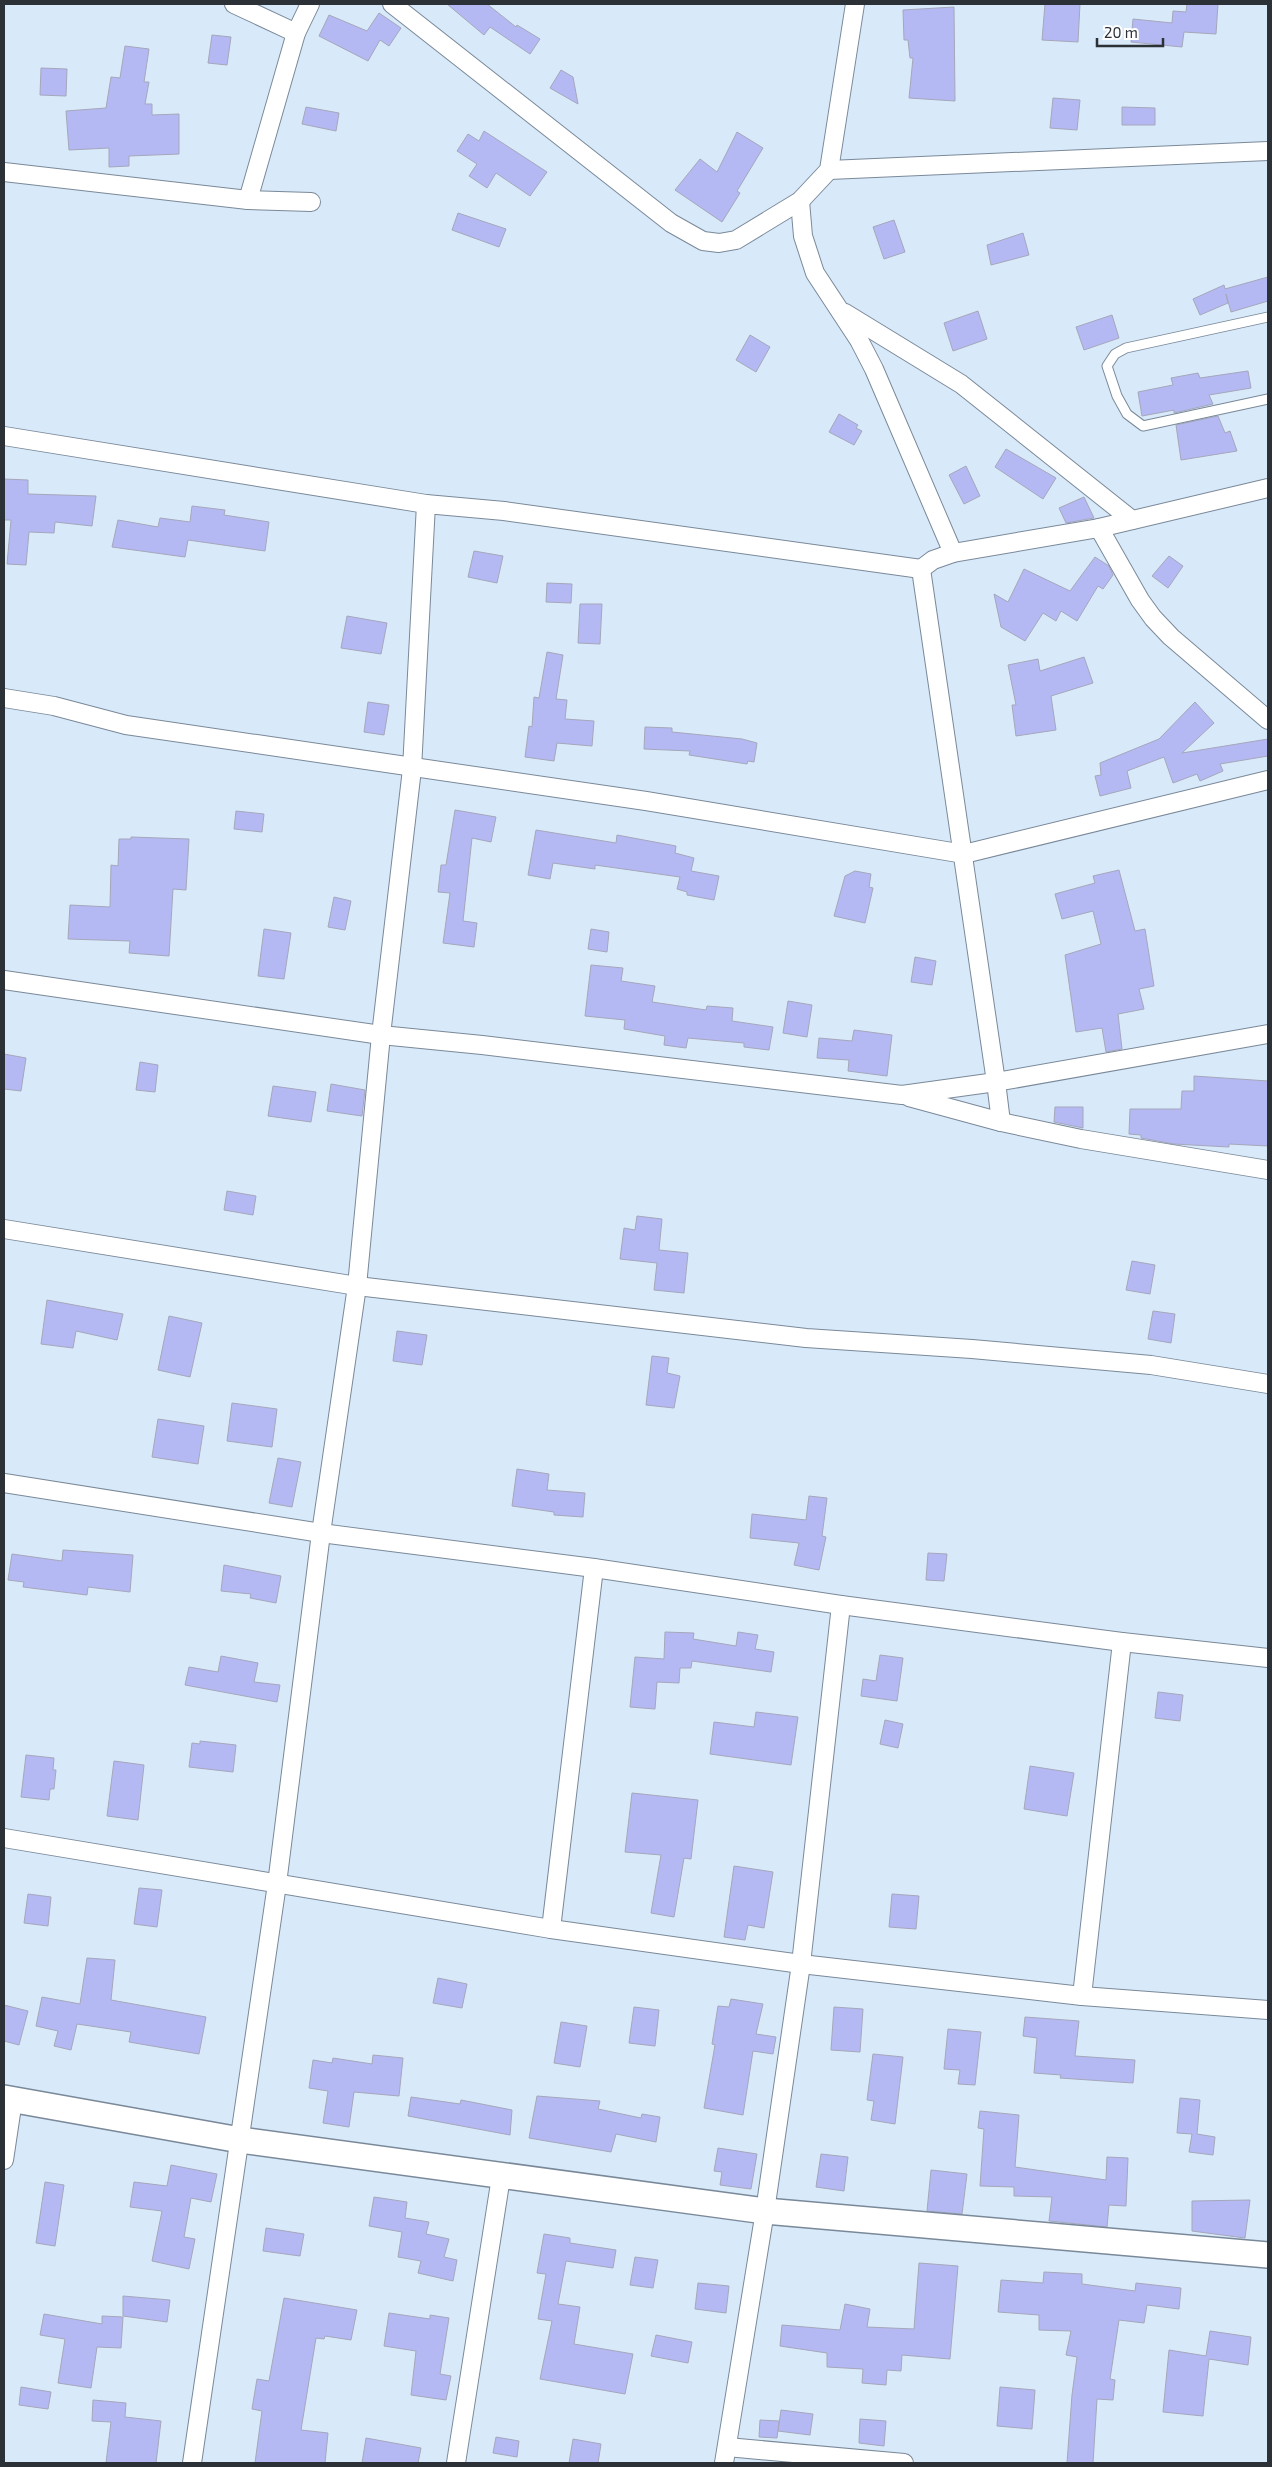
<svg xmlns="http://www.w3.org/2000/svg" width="1272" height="2467" viewBox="0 0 1272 2467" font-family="'Exo 2',sans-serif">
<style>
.building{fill:#b5b9f3;stroke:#a5a7bb}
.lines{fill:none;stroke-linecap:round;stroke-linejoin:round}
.lane-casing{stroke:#7a8999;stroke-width:11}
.street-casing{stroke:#7a8999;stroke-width:20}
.secondary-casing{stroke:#7a8999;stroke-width:28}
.lane{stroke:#fff;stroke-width:9}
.street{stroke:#fff;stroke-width:18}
.secondary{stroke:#fff;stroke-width:25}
</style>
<rect width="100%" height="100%" fill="#d8e9f9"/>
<g class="building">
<polygon points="447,4 487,4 516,27 517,25 540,39 530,54 490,27 484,35"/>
<polygon points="1045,4 1080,4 1078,42 1042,40"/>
<polygon points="1187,4 1218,4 1216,34 1184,32 1182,47 1131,42 1133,19 1172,23 1173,11 1186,12"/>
<polygon points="954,7 955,101 909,98 913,58 910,58 908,40 904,40 903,10"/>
<polygon points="379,13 401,28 389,46 380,40 368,61 319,36 329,15 367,31"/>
<polygon points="212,35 231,37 227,65 208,63"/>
<polygon points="125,46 149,49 144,82 149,82 145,104 152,104 152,115 179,114 179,154 129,156 129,166 109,167 109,148 69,150 66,111 106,108 111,77 120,78"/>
<polygon points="41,68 67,69 66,96 40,95"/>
<polygon points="561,70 573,77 578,104 550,88"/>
<polygon points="1053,98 1080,100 1077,130 1050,128"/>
<polygon points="306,107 339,113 336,131 302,124"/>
<polygon points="1122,107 1155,108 1155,125 1122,125"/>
<polygon points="484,131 547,172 530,196 496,173 487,188 469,176 477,164 457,151 468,134 479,141"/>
<polygon points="737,132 763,148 737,191 740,193 722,222 675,190 700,159 717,172"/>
<polygon points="458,213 506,229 499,247 452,230"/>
<polygon points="894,220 905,252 884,259 873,227"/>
<polygon points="1023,233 1029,255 991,265 987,245"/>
<polygon points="1268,277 1268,301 1231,312 1226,294 1228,303 1200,315 1193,299 1224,285 1225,289"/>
<polygon points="978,311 987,339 953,351 944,323"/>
<polygon points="1112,315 1119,338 1084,350 1076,327"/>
<polygon points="750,335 770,347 756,372 736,360"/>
<polygon points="1248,371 1251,388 1209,395 1213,404 1174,413 1174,410 1142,416 1138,392 1173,385 1171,378 1198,373 1200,378"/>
<polygon points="839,414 858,425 856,428 862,431 854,445 829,432"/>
<polygon points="1218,416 1225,433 1230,431 1237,451 1181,460 1176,425"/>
<polygon points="1006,449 1056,478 1043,499 995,467"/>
<polygon points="966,466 980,496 964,504 949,475"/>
<polygon points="4,479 28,480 28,494 96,496 92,526 55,522 54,533 29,532 26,565 7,564 11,520 4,520"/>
<polygon points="1084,497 1094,518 1066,523 1059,508"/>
<polygon points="192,506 225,510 224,515 269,522 265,551 188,540 185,557 112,547 118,520 158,527 160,518 190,522"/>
<polygon points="474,551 503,556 497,583 468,577"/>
<polygon points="1169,556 1183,566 1168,588 1152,576"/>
<polygon points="1095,557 1109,566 1113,575 1103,589 1098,586 1077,621 1061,611 1056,621 1043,613 1025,641 1001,627 994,594 1008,602 1024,569 1070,591"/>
<polygon points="547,583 572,584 571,603 546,602"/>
<polygon points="580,604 602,604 600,644 578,643"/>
<polygon points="347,616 387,623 381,654 341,648"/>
<polygon points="547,652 563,655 556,699 567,700 565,719 594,721 592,746 557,743 554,761 525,757 529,726 532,727 534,697 539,698"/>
<polygon points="1084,657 1093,683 1051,696 1056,730 1016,736 1012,705 1016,705 1008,665 1038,659 1040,671"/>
<polygon points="368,702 389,705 384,735 364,732"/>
<polygon points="1195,702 1214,723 1182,753 1268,739 1268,756 1220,764 1223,771 1200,781 1197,774 1173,783 1164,757 1127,771 1131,788 1100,796 1095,776 1101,775 1100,763 1159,739"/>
<polygon points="645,727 672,728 672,732 742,739 757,743 754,762 748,761 747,764 689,755 690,751 644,749"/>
<polygon points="455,810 496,817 491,842 472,838 463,921 477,923 474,947 443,943 450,893 438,892 441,865 446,865"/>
<polygon points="236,811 264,814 262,832 234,829"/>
<polygon points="536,830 616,843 617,835 676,846 675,853 694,858 691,871 719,876 714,900 687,895 687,892 677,889 680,877 595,865 595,869 553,863 550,879 528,875"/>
<polygon points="131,837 189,839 186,890 173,889 169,956 129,953 130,941 68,939 70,905 110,907 111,865 118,866 119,839 131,839"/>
<polygon points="1119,870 1135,931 1145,929 1154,986 1139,989 1144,1009 1118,1014 1122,1049 1106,1052 1102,1028 1076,1032 1065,955 1101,944 1093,911 1062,919 1055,894 1095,883 1093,876"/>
<polygon points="855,871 871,874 869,887 873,888 865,923 834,916 845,876"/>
<polygon points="334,897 351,901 345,930 328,927"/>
<polygon points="264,929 291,933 284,979 258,976"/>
<polygon points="591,929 609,932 607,952 588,949"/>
<polygon points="915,957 936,961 932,985 911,982"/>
<polygon points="591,965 623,968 621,981 655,986 652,1002 706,1010 707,1006 733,1008 732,1021 773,1027 769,1050 744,1047 744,1043 688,1038 686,1048 664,1045 665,1036 624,1029 625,1020 585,1016"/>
<polygon points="788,1001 812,1005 807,1037 783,1033"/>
<polygon points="854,1030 892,1035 887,1076 848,1071 849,1060 817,1058 819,1038 852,1041"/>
<polygon points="4,1054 26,1058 21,1091 4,1089"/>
<polygon points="140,1062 158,1065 155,1092 136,1090"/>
<polygon points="1194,1076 1268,1081 1268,1146 1229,1144 1229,1147 1174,1144 1141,1138 1141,1135 1129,1134 1130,1109 1181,1109 1182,1091 1194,1091"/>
<polygon points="331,1084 365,1090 362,1116 327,1111"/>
<polygon points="273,1086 316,1092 311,1122 268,1116"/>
<polygon points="1055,1107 1083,1107 1083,1128 1054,1122"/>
<polygon points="227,1191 256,1196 253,1215 224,1210"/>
<polygon points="637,1216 662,1219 659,1250 688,1253 684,1293 654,1290 657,1263 620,1259 624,1228 635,1230"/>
<polygon points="1132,1261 1155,1265 1150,1294 1126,1290"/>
<polygon points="47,1300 123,1314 117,1340 76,1331 73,1348 41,1344"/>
<polygon points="1153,1311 1175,1314 1171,1343 1148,1339"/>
<polygon points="169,1316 202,1323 190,1377 158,1370"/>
<polygon points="397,1331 427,1335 422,1365 393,1361"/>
<polygon points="652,1356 669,1358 667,1373 680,1376 674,1408 646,1405"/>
<polygon points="232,1403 277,1409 272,1447 227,1441"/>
<polygon points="158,1419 204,1426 198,1464 152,1457"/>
<polygon points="278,1458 301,1462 292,1507 269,1503"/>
<polygon points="517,1469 549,1474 547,1490 585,1493 583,1517 554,1515 554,1512 512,1506"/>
<polygon points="809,1496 827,1498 822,1536 826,1537 819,1570 794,1565 799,1543 750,1538 752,1514 806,1520"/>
<polygon points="63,1550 133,1555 130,1592 88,1587 87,1595 23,1587 24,1582 8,1580 12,1554 62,1561"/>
<polygon points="928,1553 947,1554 944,1581 926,1580"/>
<polygon points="224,1565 281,1576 276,1603 250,1598 251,1594 221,1591"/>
<polygon points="665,1632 694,1633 693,1639 736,1646 738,1632 758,1635 755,1649 774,1652 771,1672 692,1661 691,1668 680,1668 679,1683 657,1682 655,1709 630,1707 635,1657 664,1659"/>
<polygon points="880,1655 903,1658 897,1701 861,1696 863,1679 876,1681"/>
<polygon points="221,1656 258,1663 254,1682 280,1685 277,1702 185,1685 189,1667 218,1672"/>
<polygon points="1158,1692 1183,1695 1180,1721 1155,1718"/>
<polygon points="756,1712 798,1717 791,1765 710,1754 714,1722 754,1727"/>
<polygon points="885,1720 903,1724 898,1748 880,1744"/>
<polygon points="200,1741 236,1745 233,1772 189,1767 192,1743 200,1744"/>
<polygon points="26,1755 54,1758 53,1770 56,1770 54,1789 50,1789 49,1800 21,1797"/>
<polygon points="114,1761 144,1765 138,1820 107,1816"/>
<polygon points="1030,1766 1074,1773 1067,1816 1024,1809"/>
<polygon points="632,1793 698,1800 691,1859 684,1858 674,1917 651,1913 661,1855 625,1852"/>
<polygon points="734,1866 773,1872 764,1928 748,1925 745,1940 724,1937"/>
<polygon points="139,1888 162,1890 157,1927 134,1924"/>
<polygon points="28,1894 51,1897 48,1926 24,1923"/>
<polygon points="892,1894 919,1896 916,1929 889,1927"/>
<polygon points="87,1958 115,1960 111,2000 206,2017 199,2054 129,2042 131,2032 77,2024 71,2050 54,2046 58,2031 36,2026 42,1997 80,2004"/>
<polygon points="438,1978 467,1984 462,2008 433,2003"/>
<polygon points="731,1999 763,2004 756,2034 776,2037 773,2054 753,2051 743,2115 704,2108 715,2045 712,2044 718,2006 729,2007"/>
<polygon points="4,2005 28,2011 19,2045 4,2041"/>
<polygon points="634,2007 659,2010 655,2046 629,2043"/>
<polygon points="834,2007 863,2009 860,2052 831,2050"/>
<polygon points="1025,2017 1079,2021 1075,2056 1135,2060 1133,2083 1060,2078 1061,2075 1034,2073 1037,2038 1023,2036"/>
<polygon points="561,2022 587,2026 580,2067 554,2063"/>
<polygon points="948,2029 981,2032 975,2085 958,2084 960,2070 944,2069"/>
<polygon points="873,2054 903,2057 895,2124 871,2120 874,2101 867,2100"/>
<polygon points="373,2055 403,2058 399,2096 354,2092 349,2127 323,2123 328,2091 309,2088 313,2060 332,2063 333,2058 372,2064"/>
<polygon points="537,2096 600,2101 598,2109 641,2118 642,2114 660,2117 656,2142 616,2134 611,2152 529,2138"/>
<polygon points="411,2097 460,2104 461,2100 512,2110 510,2135 408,2116"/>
<polygon points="1180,2098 1200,2100 1197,2134 1215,2137 1213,2155 1189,2152 1192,2134 1177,2133"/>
<polygon points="980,2111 1019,2115 1015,2167 1106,2180 1107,2157 1128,2158 1126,2206 1109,2205 1107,2227 1049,2221 1052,2197 1014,2196 1014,2187 980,2186 984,2129 978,2128"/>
<polygon points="718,2148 757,2154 751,2189 720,2185 722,2172 714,2171"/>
<polygon points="821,2154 848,2157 844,2191 816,2187"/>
<polygon points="171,2165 217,2174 211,2202 191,2198 184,2237 195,2239 189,2269 152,2261 162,2211 130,2207 134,2182 167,2186"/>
<polygon points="931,2170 967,2174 962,2214 927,2211"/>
<polygon points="45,2182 64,2185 55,2246 36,2243"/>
<polygon points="374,2197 407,2202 405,2218 429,2222 426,2234 449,2239 444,2257 457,2260 453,2281 418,2273 421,2261 398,2257 402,2232 369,2226"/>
<polygon points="1250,2200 1245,2238 1192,2231 1192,2201"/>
<polygon points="266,2228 304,2234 300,2256 263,2251"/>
<polygon points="544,2234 570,2238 570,2243 616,2250 613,2268 566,2261 558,2304 580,2307 574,2344 633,2354 625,2394 540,2379 552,2321 538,2319 546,2274 537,2273"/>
<polygon points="635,2257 658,2260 653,2288 630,2285"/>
<polygon points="919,2263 958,2266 950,2359 902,2355 901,2371 887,2370 886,2385 862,2383 863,2369 827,2367 827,2353 780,2346 782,2325 840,2330 845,2304 870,2309 867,2327 914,2329"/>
<polygon points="1044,2272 1082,2274 1082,2284 1135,2291 1136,2283 1181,2288 1179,2309 1147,2305 1144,2323 1119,2320 1110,2379 1115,2380 1113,2400 1097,2399 1093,2463 1067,2463 1072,2395 1077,2357 1066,2355 1071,2331 1039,2330 1039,2315 998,2312 1001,2280 1043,2283"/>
<polygon points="698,2283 729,2286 726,2313 695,2309"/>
<polygon points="123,2296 170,2300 167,2322 123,2316"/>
<polygon points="284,2298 357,2310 351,2340 325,2336 324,2339 316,2338 301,2430 328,2433 325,2463 255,2463 262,2411 252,2409 257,2379 269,2381"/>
<polygon points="389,2313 430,2319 430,2315 449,2318 440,2374 451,2376 446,2400 411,2395 416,2351 384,2346"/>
<polygon points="44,2314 102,2324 102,2316 123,2317 121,2348 97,2347 91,2388 58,2383 65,2339 40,2335"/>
<polygon points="1210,2331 1251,2337 1248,2365 1209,2359 1203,2416 1163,2412 1169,2350 1206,2356"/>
<polygon points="656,2335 692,2342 688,2363 651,2356"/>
<polygon points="21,2387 51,2392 48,2409 19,2405"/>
<polygon points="1000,2387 1035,2390 1032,2429 997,2426"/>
<polygon points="93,2400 126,2403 125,2417 161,2421 156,2463 106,2463 111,2422 92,2421"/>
<polygon points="781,2410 813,2414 810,2435 778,2431"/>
<polygon points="860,2419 886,2421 884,2446 859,2443"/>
<polygon points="760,2420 779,2421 777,2438 759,2437"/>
<polygon points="496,2437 519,2441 517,2457 493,2453"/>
<polygon points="366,2438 421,2448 418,2463 362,2463"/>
<polygon points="573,2439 601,2444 598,2463 569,2463"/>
</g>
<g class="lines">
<defs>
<polyline id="lane" points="1268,317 1126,348 1115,354 1107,366 1117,396 1127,414 1143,426 1268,399"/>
<g id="street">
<polyline points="234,4 296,33"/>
<polyline points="392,4 671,223 703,241 719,243 736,240 800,201 829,170 855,4"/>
<polyline points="829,170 1268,151"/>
<polyline points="4,172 248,200 311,202"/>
<polyline points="248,200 296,33 310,4"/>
<polyline points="800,201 803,236 815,273 859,340 874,369 953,553"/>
<polyline points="845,313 961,384 1132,520"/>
<polyline points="4,436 426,504"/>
<polyline points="1268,488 1099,528 953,553 933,560 921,569 996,1082 1268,1034"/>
<polyline points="1099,528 1140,600 1153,618 1171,637 1268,720"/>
<polyline points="4,698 54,706 126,725 646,801 964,854 1268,780"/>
<polyline points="4,980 381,1035 482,1045 902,1095 996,1082 1001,1122"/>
<polyline points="909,1097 1001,1122 1081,1139 1268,1170"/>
<polyline points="4,1229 357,1286 806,1338 972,1349 1151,1365 1268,1384"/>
<polyline points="4,1483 321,1533 594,1568 841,1605 801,1964 765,2211 724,2463"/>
<polyline points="841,1605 1122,1642 1268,1658"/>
<polyline points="4,1838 551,1929 801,1964 1082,1996 1268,2010"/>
<polyline points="551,1929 594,1568"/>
<polyline points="1082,1996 1122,1642"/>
<polyline points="4,2160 13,2100"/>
<polyline points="727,2447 904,2463"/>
<polyline points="192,2463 277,1884 321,1533 357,1286 381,1035 412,769 426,504 504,511 921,569"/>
<polyline points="456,2463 501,2177"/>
</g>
<polyline id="secondary" points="4,2098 240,2140 765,2211 1268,2255"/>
</defs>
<use href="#lane" class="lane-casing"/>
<use href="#street" class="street-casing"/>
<use href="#secondary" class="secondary-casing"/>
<use href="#lane" class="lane"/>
<use href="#street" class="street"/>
<use href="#secondary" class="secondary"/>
</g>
<rect width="1272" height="2467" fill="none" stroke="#2b3137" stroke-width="10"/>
<path d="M1097 38v8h66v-8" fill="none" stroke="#2b3137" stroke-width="2.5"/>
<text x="1104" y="38" font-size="15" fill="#2b3137" stroke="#ffffff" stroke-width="4" paint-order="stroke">20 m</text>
</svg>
